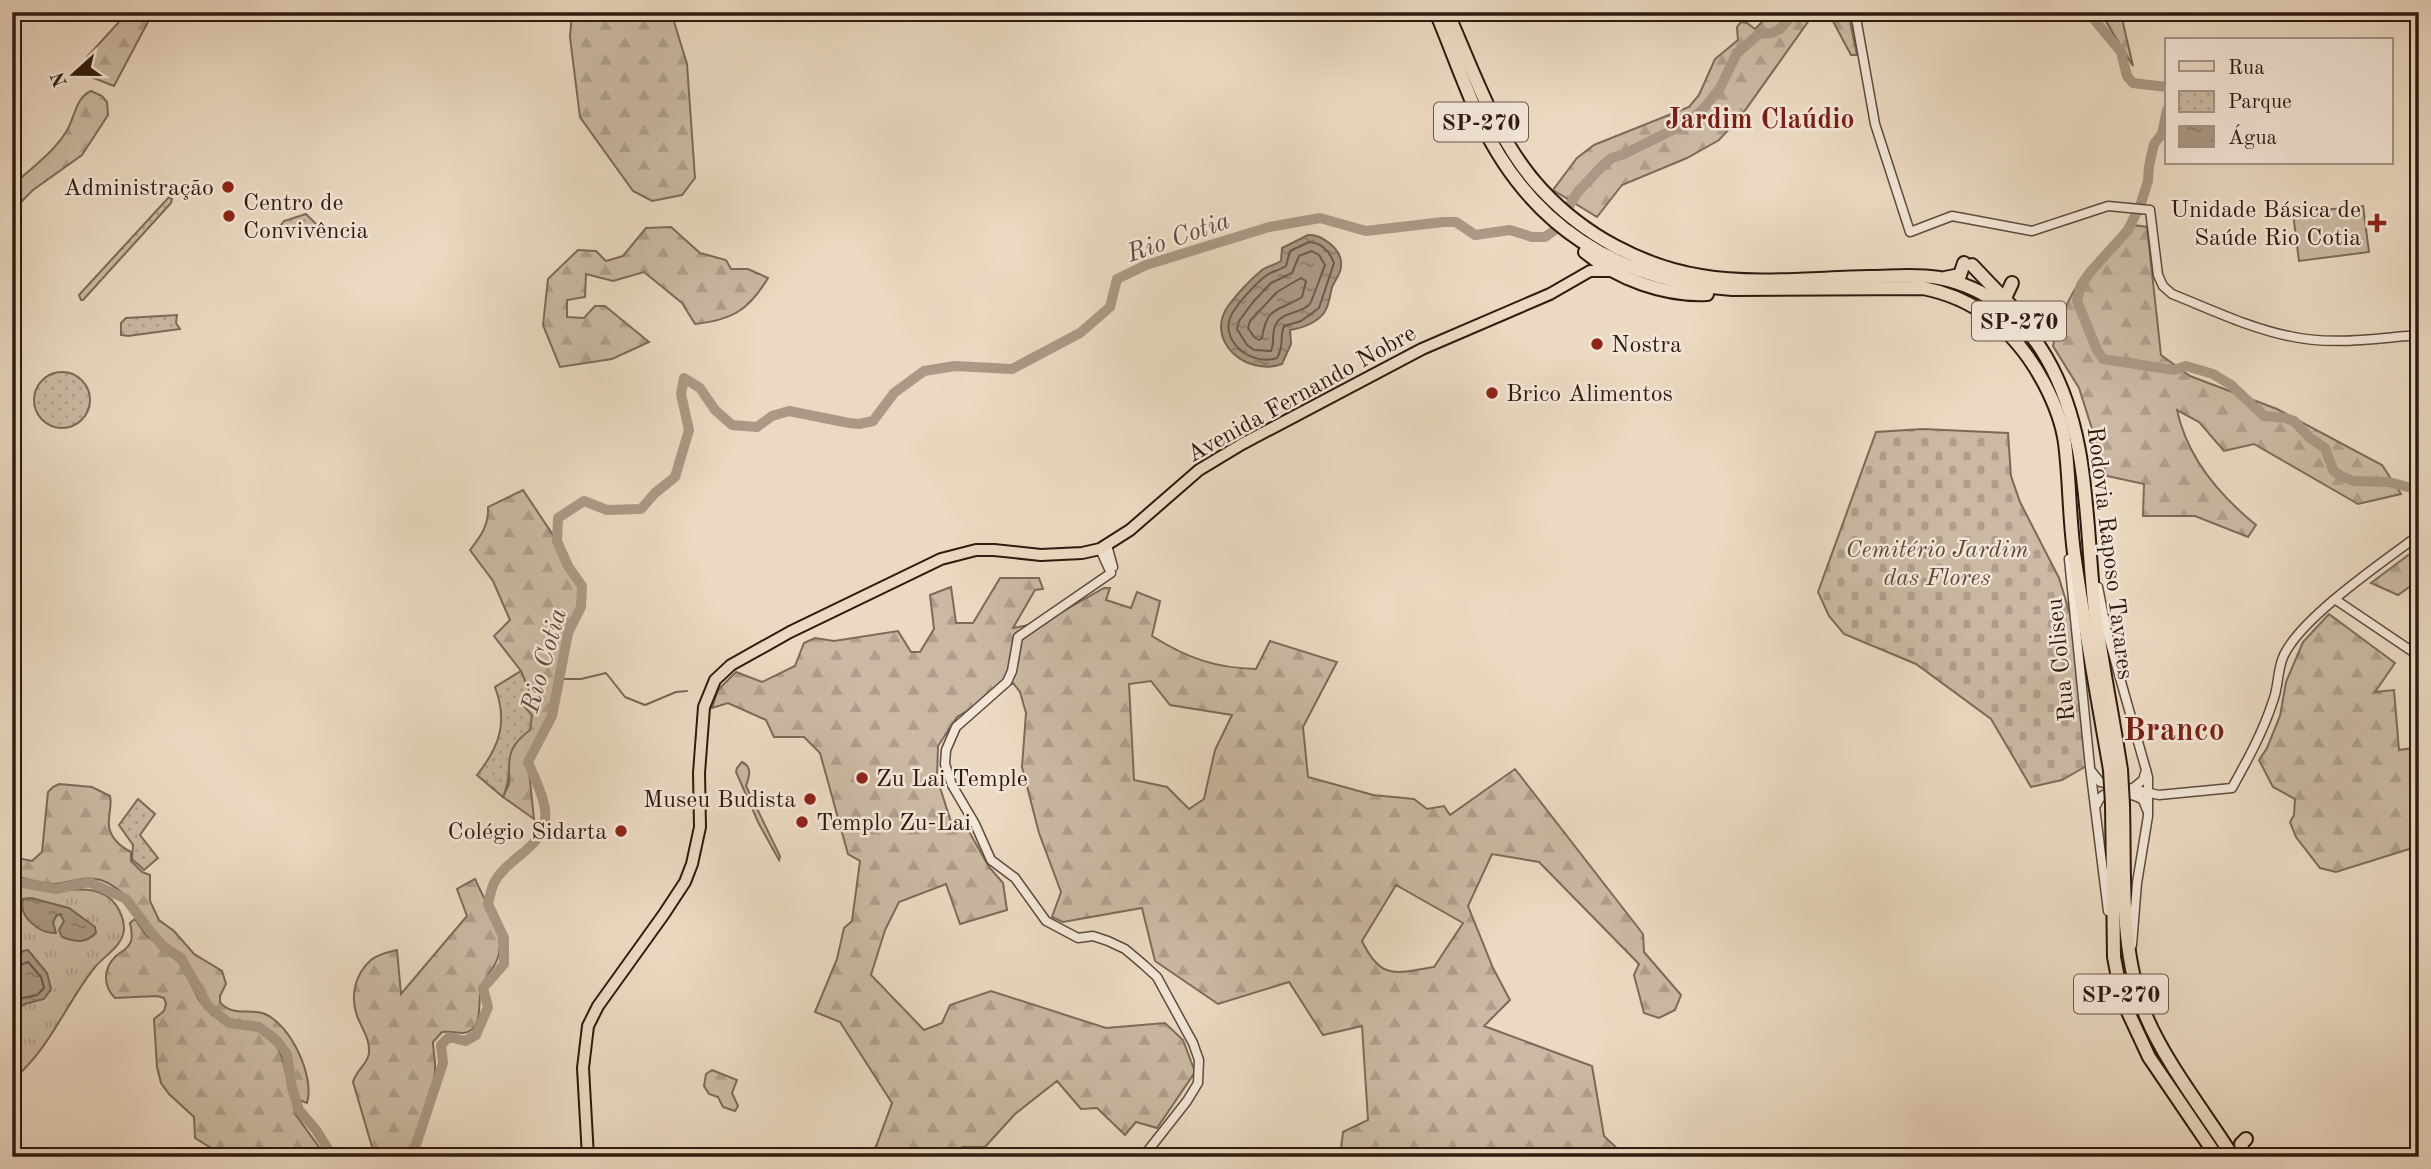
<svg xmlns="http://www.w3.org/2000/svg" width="2431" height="1169" viewBox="0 0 2431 1169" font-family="'Old Standard TT',serif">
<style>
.grass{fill:url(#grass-tufts);stroke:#7d6a5a;stroke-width:2}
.forest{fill:url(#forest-firs);stroke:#7d6a5a;stroke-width:2;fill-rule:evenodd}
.cemetery{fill:url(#cemetery-stones);stroke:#7d6a5a;stroke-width:2}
.park{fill:url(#park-dots);stroke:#7d6a5a;stroke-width:2}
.garden{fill:#cbb9a3;stroke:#7d6a5a;stroke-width:2}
.water{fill:url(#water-ripples);stroke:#796656;stroke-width:2}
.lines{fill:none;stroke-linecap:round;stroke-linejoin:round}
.shore{stroke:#6d594a;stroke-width:2}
.stream{stroke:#796656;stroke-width:2}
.river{stroke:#ab9885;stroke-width:10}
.minor-casing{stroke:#5e4a3c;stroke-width:11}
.major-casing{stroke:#2f1a10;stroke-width:14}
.highway-casing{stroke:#2f1a10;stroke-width:16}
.minor{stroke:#f2e6d7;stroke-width:8}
.major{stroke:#ebd9c1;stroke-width:10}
.highway{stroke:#ebd9c1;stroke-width:12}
.highway-bridge-casing{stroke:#2f1a10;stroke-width:16;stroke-linecap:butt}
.highway-bridge{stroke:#ebd9c1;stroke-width:12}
.poi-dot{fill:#8f2418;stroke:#f2e6d7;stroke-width:2.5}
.labels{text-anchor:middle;stroke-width:5;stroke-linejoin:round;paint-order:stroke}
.shield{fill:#f2e6d7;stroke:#6a574c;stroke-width:2}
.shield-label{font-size:23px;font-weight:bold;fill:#2f1a10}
.poi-label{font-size:24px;fill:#2f1a10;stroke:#f2e6d7;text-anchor:start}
.street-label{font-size:24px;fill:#2f1a10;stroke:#f2e6d7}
.park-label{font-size:24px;font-style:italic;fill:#5e4a3c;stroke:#f2e6d7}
.water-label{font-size:26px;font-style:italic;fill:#614c3f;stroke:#f2e6d7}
.quarter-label{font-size:28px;font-weight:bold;fill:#7a1f14;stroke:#f2e6d7}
.district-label{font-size:32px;font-weight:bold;fill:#7a1f14;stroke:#f2e6d7}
</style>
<defs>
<pattern id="grass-tufts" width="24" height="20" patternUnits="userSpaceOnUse" patternTransform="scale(1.75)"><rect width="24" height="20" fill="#cbb9a3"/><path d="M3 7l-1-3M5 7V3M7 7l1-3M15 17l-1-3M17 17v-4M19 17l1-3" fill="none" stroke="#af9e8b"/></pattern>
<pattern id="forest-firs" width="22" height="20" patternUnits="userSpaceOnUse" patternTransform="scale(1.75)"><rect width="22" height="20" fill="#cbb9a3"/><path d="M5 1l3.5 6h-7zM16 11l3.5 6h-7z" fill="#af9e8b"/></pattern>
<pattern id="cemetery-stones" width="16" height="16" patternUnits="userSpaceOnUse" patternTransform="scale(1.75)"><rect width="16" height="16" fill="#cbb9a3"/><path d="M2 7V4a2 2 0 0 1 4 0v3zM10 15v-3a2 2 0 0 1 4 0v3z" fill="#af9e8b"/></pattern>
<pattern id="park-dots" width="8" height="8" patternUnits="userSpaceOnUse" patternTransform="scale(1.75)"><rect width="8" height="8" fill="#cbb9a3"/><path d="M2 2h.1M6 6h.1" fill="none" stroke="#af9e8b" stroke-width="1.8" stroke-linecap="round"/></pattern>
<pattern id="water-ripples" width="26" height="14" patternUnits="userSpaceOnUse" patternTransform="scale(1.75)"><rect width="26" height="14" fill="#ab9885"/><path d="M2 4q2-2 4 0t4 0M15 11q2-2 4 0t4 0" fill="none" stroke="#8c7b6b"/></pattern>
</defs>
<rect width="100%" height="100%" fill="#ebd9c1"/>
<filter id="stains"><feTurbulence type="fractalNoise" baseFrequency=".00286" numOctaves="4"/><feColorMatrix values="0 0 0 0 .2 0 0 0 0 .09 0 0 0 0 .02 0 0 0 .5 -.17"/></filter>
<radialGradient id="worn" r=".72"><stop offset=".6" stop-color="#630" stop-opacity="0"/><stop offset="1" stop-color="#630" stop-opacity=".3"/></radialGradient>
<g class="grass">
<path d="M742,762C753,767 749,777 746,786L780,856L779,860L759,824L736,772L737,768Z"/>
<path d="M12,884C24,886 37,890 50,890C69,891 91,885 108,897C117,903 124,917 124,929C123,946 104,956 95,967C66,1003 49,1051 12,1080Z"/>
</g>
<g class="forest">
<polygon points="128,12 140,12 149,20 114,86 91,77 87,57"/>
<polygon points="572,12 671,12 687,64 695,178 682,195 652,201 633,191 580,117 570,37"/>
<polygon points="1772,12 1815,12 1741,116 1719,140 1687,158 1622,185 1597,217 1553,190 1577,158 1594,145 1689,107 1699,95 1715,59 1738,40 1737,27 1741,22 1747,23 1755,29"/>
<polygon points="1828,12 1848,12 1857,55 1851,55"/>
<polygon points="2100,12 2127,12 2123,23 2133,66"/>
<path d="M91,91L102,96L107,102L108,115L82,155L33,190L12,211V186C30,169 53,153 66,132C75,118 75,98 91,91Z"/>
<path d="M2133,225L2147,227L2161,355L2190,376L2277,409L2382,465L2401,494L2358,504L2254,444L2224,451L2199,422L2177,410C2187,457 2219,495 2256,525L2248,537L2195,516H2143L2144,484L2107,476L2079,388L2053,346C2065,292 2092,259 2133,225Z"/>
<path d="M671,227L700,253L726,260L731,269H748L768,278C749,310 732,320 695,324L682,303L644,272L613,281L586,274L585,297L567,300V317L584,318L595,306H605L649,342L612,359L560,367L543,325L548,279L578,250L596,251L606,261L623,256L646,228Z"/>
<path d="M523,490L557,541L568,566L582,586L581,607L568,633L552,716L528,762L534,819L503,797L509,784V752L519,738L528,690L521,671L494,636L510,620L493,581L470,550C481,536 489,525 488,507Z"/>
<polygon points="2419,547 2419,580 2398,595 2371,583"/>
<path d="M1000,578H1039L1043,589L1035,590L1013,628L1044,622L1104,588H1110L1106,600L1131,608L1137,592L1160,601L1152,636C1187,658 1215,668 1256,669L1270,641L1337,662L1303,727L1308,777L1373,795L1414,799L1427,809L1444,806L1450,815L1515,769L1643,934L1644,952L1681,995L1675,1010L1659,1018L1644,1013L1634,975L1639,964L1539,862L1492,854L1468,906L1493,968L1510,1000L1484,1026L1592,1066L1604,1136L1626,1157H1340L1343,1132L1368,1120L1362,1026L1323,1035L1289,982L1218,1004L1155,961L1142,908L1063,922L1052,917L1061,892L1039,833L1022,767L1026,713L1020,692L1013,683L957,717L938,746L937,778L952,825L967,828L989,867L1003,883L1007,910L960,924L946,884L899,902L885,930L871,975L924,1030L942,1023L950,1005L991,991L1106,1028L1165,1023L1183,1040L1195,1072L1157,1128L1136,1122L1125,1135L1097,1108L1081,1109L1057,1081L1015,1114L985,1147H962L952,1157H870L877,1144L892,1103L840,1022L815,1012L837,959L844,928L852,921L860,861L848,854L820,753L804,737H774L766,720L728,703L712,708L718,690L736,672L762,682L795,666L804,643L815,638L834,641L898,631L911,652H920L934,629L930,595L951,587L956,623H973ZM1151,681L1170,705L1232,715L1215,750L1204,799L1189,809L1167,787L1134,780L1129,684ZM1396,885L1463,923L1434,967C1396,973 1381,981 1362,941Z"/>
<polygon points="2329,614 2395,663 2375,692 2394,690 2399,750 2419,747 2419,846 2336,872 2320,868 2296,837 2290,822 2294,815 2295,799 2273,787 2259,760 2267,748 2280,716 2286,682 2303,642"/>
<path d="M59,784L92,787L110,796C112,805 109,811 109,820C107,835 119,846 131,852V861L142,872L150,875V901L159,920L174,931L194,954L222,971L226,984L220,996V1002C232,1017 249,1008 265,1014C291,1025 315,1077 307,1103L299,1100C290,1080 296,1057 281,1040C261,1016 230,1029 211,1006C201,993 197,977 188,964C181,952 170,948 161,940C140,919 131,891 101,880C85,875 70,883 54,884C40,884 26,879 12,875V857L32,861L42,852L48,792L53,787Z"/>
<path d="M475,879C485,902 508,935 497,960C493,970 484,978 481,988C477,1001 485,1031 463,1033C456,1033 449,1031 442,1032L433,1042C433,1052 436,1061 435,1071C432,1099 419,1131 407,1157H375L353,1082C356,1070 368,1064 369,1053C370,1038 362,1029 357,1016C350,996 355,974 371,960C378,954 389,952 397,950L401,994L467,916L457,889Z"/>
<path d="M135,919L146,935L181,964L199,1000L212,1015L230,1026L256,1029L276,1045L282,1057L296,1115L326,1157H215L211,1148L195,1138L194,1117L169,1094L161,1083L157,1067L154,1019L164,1011L166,1004L164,998L157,996L115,998C103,986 103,969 115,957C121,951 129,949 131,941C133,935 131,929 130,923Z"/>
<polygon points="712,1070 737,1080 732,1093 738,1106 735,1111 723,1107 718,1097 709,1094 704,1086 706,1074"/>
</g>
<polygon class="cemetery" points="1923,429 2008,433 2011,476 2020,502 2059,578 2076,634 2088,765 2062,780 2031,787 1991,719 1916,664 1844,634 1829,616 1818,592 1876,432"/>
<g class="park">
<polygon points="169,197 172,199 171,203 83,300 81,300 79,295"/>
<polygon points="306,214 328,236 323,239 302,228 281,231 278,229 284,221"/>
<polygon points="177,315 176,323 180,329 128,336 121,335 121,323 126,318"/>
<circle cx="62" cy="400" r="28"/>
<path d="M521,671L529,690L524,706L532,715L530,730C497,755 517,765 503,797L477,775C500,746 508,722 495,687Z"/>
<polygon points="138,799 155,814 140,835 158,858 144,870 132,859 133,845 119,825"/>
</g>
<polygon class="garden" points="2363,206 2369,252 2299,261 2293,213"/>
<g class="water">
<path d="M1308,235C1322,234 1343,250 1341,266C1341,274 1335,280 1332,287C1330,295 1329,306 1324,313C1316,323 1302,328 1290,330L1291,344L1282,364C1247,377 1204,341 1228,306C1237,294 1250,280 1262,270C1267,266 1275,265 1281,261L1282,248Z"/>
<path d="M31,898L69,908L95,927L96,933C85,944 76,942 62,937L59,930L64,921L60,914L56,916L53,922L56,933C40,934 18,917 23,899Z"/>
<polygon points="28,950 47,973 51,989 44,999 25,1004 12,1013 12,962 17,959 23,951"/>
</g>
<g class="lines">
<g class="shore">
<path d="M1309,242C1321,242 1330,252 1334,263L1319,308L1301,321L1284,326C1279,338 1285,345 1277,358C1251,367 1216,339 1233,312C1239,302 1257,282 1267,275C1273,271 1280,270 1286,266L1290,251Z"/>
<path d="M1312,251L1319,255L1325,265C1322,272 1312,302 1309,305C1299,314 1282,312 1276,324C1271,333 1275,342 1271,351L1254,350L1247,345L1237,329L1239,321L1253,302L1271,283L1292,273L1299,256Z"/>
<path d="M1301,278L1306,281L1302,297C1278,312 1267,305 1262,338L1259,340L1254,337L1248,328L1250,321L1277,292Z"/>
<polyline points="12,968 28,962 41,977 44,988 37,995 22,998 12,1005"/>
</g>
<polyline class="stream" points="559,679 581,679 606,673 625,697 645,705 676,692 687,691"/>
<g class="river">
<polyline points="2088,12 2121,52 2127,76 2133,83 2167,87"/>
<polyline points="2167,110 2162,134 2154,144 2149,166 2148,181 2141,203 2128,230 2091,271 2081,285 2077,301 2097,350 2103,359 2174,370 2186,366 2213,374 2231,385 2264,416 2285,418 2294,421 2310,438 2325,448 2333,470 2341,476 2353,481 2389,482 2419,490"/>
<polyline points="12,881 56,889 89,882 126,899 153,935 164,947 181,958 208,1006 229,1023 259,1027 275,1039 287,1054 292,1088 299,1110 316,1130 333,1157"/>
<path d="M412,1157L443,1063L441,1045L449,1037L465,1041L476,1035L488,1007L483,988L504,964V938L488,904C490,897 491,889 494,883C508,855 550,847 545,809C543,794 534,777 528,762L552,716L568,633L581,607L582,586L568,566L557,541L558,518L584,501L607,510L641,509L655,493L675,477L689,430L681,394L684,378L700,388L715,410L732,425L757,427L772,416L789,411L849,423L859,424L873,421L894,393L924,371L955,366L1012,369L1080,333L1110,307L1117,279L1146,265L1269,227L1320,218L1366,231L1443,222H1456L1475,235L1510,230L1532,237H1545L1555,230L1577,193L1603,165L1612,158L1624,154L1689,122L1705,107L1720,88L1737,53L1759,34L1772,33L1780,29L1787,21L1791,12"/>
</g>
<defs>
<g id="minor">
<path d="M1855,12L1875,124L1910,232L1952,216L2032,231L2108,206L2150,210L2158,275L2163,286L2172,294C2210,309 2249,328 2289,336C2332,346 2376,338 2419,335"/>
<polyline points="1107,545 1113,567"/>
<polyline points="1100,549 1109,569"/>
<polyline points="2069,559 2090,767 2108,911"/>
<polyline points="1111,573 1018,637 1012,671 1007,682 956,727 946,750 945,764 952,785 975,824 991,860 1015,878 1046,921 1078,938 1093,936 1108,941 1125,949 1144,965 1157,977 1193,1043 1199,1060 1198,1083 1187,1101 1143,1157"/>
<polyline points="2098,587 2107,632 2148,777 2148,816 2137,883 2132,945"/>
<polyline points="2336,600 2419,656"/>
<polyline points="2092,772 2100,782 2115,786"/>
<polyline points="2128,788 2132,789 2143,780 2146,770"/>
<path d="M2132,789L2159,795L2232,788C2248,759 2263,732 2273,701C2279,686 2277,669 2284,655C2302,617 2384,561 2419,535"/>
<path d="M2097,804C2102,786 2131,793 2143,800L2147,810"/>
</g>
<polyline id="major" points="588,1157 583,1068 588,1026 598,1006 664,914 685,882 692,864 700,827 699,773 704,707 715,680 731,665 790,632 941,559 976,550 994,550 1041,555 1082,553 1100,549 1130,530 1199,470 1242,444 1422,349 1550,294 1590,271 1611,271"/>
<g id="highway">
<path d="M1436,12C1451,48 1464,85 1480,120C1530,226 1617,281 1732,289L1923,288C1979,299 2018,334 2044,383C2054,402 2062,421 2065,443C2070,482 2069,521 2075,560C2085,630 2098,700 2110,770"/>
<path d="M1447,12C1474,72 1496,141 1542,190C1584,235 1641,266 1701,276C1752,285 1816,278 1868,277C1891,277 1916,274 1939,278C1986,287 2023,317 2046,357C2091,434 2085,526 2095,612C2102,665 2113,717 2121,770"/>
<path d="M1585,252C1617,279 1665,296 1707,294"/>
<polyline points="1972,265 2013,308"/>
<polyline points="1945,278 1960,275 1964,263"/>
<polyline points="2005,298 2012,283"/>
<polyline points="2112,804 2114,957 2122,999 2149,1057 2217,1157"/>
<path d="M2123,805C2125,875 2119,951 2146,1016C2165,1062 2206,1114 2233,1157"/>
<polyline points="2244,1157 2241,1144 2246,1139"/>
</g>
</defs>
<use href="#minor" class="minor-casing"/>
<use href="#major" class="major-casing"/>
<use href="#highway" class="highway-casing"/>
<use href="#minor" class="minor"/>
<use href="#major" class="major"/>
<use href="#highway" class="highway"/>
<defs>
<g id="highway-bridge">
<polyline points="2110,770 2112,804"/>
<polyline points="2121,770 2123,805"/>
</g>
</defs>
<use href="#highway-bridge" class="highway-bridge-casing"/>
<use href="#highway-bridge" class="highway-bridge"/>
</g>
<g class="poi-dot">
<circle cx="228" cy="187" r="7"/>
<circle cx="229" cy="216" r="7"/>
<path d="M2373.5 212.5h7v7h7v7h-7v7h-7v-7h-7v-7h7z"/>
<circle cx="1597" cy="344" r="7"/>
<circle cx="1492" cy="393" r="7"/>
<circle cx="862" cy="778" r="7"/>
<circle cx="810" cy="799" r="7"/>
<circle cx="802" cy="822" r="7"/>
<circle cx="621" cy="831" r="7"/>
</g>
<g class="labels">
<g class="shield">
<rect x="1434" y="102.5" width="94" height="39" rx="5"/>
<rect x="1972" y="301.5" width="94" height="39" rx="5"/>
<rect x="2074" y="974.5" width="94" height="39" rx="5"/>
</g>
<g class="shield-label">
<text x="1481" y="130">SP-270</text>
<text x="2019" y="329">SP-270</text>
<text x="2121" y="1002">SP-270</text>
</g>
<g class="poi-label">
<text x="214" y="195" text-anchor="end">Administração</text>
<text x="243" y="210">Centro de<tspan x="243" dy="28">Convivência</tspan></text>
<text x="2361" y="217" text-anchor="end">Unidade Básica de<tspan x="2361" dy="28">Saúde Rio Cotia</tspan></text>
<text x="1611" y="352">Nostra</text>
<text x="1506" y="401">Brico Alimentos</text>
<text x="876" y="786">Zu Lai Temple</text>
<text x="796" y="807" text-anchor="end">Museu Budista</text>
<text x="816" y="830">Templo Zu-Lai</text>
<text x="607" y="839" text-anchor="end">Colégio Sidarta</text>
</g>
<g class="street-label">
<text transform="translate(1301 393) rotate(-29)" y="8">Avenida Fernando Nobre</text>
<text transform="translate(2111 553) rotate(83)" y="8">Rodovia Raposo Tavares</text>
<text transform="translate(2060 660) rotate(-96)" y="8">Rua Coliseu</text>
</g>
<g class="park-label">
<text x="1937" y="557">Cemitério Jardim<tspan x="1937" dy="28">das Flores</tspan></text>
</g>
<g class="water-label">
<text transform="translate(1178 236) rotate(-19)" y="9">Rio Cotia</text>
<text transform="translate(543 660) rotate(-74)" y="9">Rio Cotia</text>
</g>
<g class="quarter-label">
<text x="1760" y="128">Jardim Claúdio</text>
</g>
<g class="district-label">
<text x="2174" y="740">Branco</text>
</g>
</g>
<rect width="2431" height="1169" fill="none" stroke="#ebd9c1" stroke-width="42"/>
<rect x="14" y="14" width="2403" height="1141" fill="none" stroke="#2f1a10" stroke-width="3.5"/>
<rect x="21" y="21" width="2389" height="1127" fill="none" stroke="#2f1a10" stroke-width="2"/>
<rect x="2165" y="38" width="228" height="126" fill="#f2e6d7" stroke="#a49487" stroke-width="2"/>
<rect x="2179" y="61" width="35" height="10" fill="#ebd9c1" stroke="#a49487" stroke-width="2"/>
<text x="2228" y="74" font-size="21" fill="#2f1a10">Rua</text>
<rect x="2179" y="91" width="35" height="21" fill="url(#park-dots)" stroke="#a49487" stroke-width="2"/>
<text x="2228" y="108" font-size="21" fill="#2f1a10">Parque</text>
<rect x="2179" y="126" width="35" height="21" fill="url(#water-ripples)" stroke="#a49487" stroke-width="2"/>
<text x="2228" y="144" font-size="21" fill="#2f1a10">Água</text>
<g transform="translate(74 74) rotate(249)" stroke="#f2e6d7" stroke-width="5" paint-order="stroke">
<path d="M0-5L12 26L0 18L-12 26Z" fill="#2f1a10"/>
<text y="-10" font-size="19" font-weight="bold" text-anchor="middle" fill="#2f1a10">N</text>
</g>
<rect width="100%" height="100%" filter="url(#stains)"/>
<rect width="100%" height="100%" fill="url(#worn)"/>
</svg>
